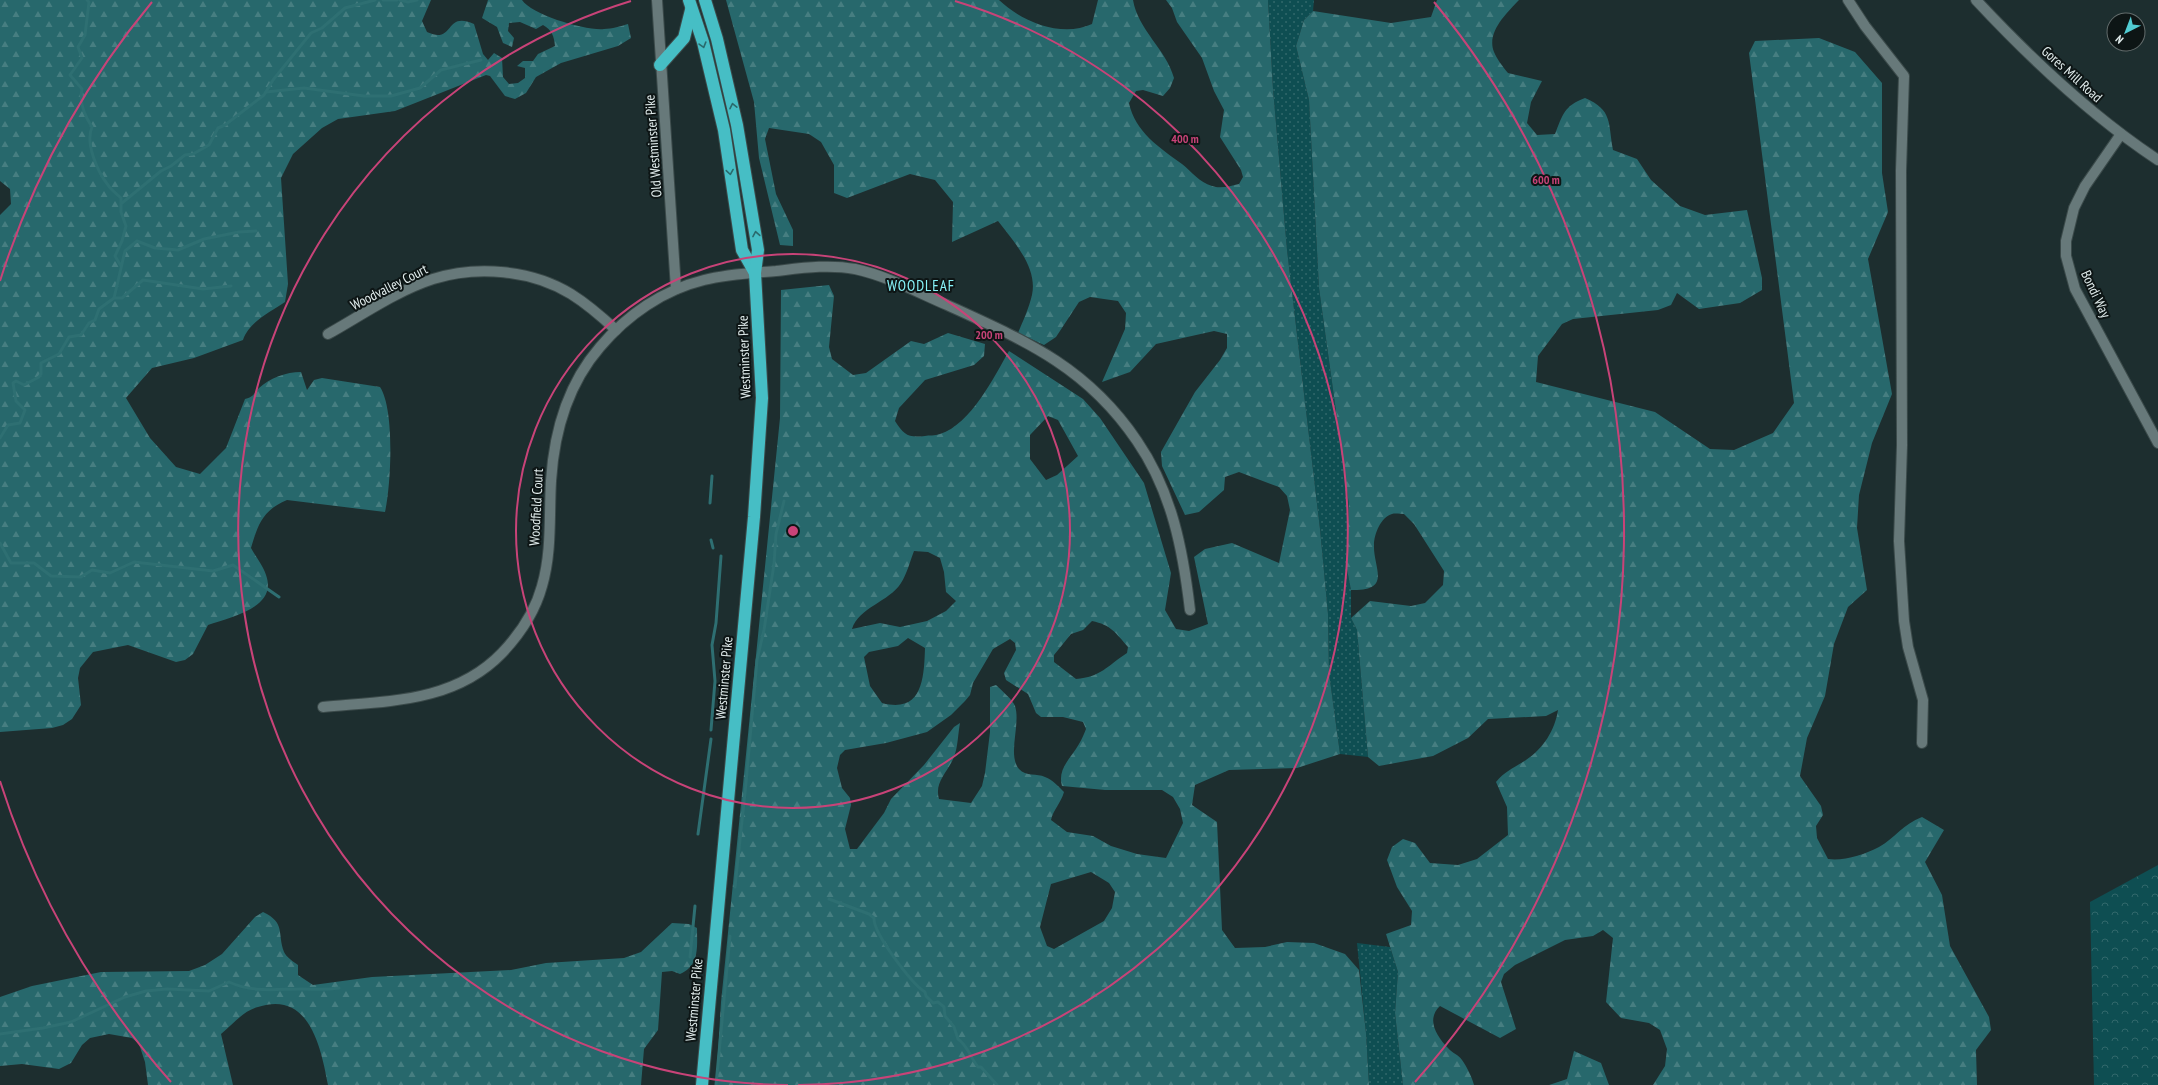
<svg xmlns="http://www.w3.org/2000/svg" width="2158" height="1085" viewBox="0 0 2158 1085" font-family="'PT Sans Narrow',sans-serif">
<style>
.grass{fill:url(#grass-dots)}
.forest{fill:url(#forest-firs);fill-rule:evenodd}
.park{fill:url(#park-crowns)}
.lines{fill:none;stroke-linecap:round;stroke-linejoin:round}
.stream{stroke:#2e6f72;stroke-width:3}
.minor-casing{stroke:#3b4a4a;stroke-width:12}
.highway-casing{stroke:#3b4a4a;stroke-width:14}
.minor{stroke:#67797a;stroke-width:10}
.highway{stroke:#46bec5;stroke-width:12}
.oneway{stroke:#2a6a6d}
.ring{fill:none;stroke:#c84378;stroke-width:2}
.labels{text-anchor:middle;stroke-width:4;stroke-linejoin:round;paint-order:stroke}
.street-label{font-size:14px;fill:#e2eded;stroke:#0d1515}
.neighbourhood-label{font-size:15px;letter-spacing:1px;fill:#87f3f9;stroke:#0d1515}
.centre{fill:#c84378;stroke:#0d1515;stroke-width:2}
.ring-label{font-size:12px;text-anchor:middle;font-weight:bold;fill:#c84378;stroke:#0d1515;stroke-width:4;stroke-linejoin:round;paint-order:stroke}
</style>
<defs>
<pattern id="grass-dots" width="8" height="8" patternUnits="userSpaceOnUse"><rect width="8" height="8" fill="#0e4e52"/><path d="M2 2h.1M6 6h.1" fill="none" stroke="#31686b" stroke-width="1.8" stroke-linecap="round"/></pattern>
<pattern id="forest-firs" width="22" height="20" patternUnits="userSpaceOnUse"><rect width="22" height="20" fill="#27686c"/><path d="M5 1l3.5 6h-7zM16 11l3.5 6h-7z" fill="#467e81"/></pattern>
<pattern id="park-crowns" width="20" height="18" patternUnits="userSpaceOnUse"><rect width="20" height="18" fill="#0e4e52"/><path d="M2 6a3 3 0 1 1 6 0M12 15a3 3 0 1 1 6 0" fill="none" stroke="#31686b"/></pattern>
</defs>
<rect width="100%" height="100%" fill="#1d2e2f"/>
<g class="grass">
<polygon points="1268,0 1314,0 1313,11 1304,20 1296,46 1309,100 1319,288 1349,505 1346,564 1351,590 1351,618 1357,630 1368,757 1340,754 1329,673 1328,614 1320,529 1287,250 1273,89"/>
<polygon points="1357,943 1390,947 1398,972 1395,1013 1403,1085 1369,1085 1366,1033"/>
</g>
<g class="forest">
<path d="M0,0H431L422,21L427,32C455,45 444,10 474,24L483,54L488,60L494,53L502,58L503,77L509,84L518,83L525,78V68L517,66L523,61H533L538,54L555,46C554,36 552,30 543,25L536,29L520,22L509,23L508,31L514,38L512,47L503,43L497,27L482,18L488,0H522C532,15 586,31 604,29C612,29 621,26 628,24L631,38L618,46L561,63L536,77L526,93L515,99L505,96L490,76L486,75L395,111L338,119L322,128L293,154L281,178L288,284L285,302C270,312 249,322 243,340L194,358L152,368L126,398L150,438L176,467L200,474L226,448L245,399C255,396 253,394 259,388C270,378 286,372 301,372L307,390L314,380L322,378L380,387C395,410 391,485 385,512L287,500C263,510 258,524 251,548C255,556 263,565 266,575C278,608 230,617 208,625L193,654L185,660L176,662L128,645L93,652L80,668L78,678L81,705L72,719L63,725L52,728L0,732V215L11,204L10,189L0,181Z"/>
<path d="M726,0H999C1022,22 1062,38 1092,24L1098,0H1133C1138,30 1166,49 1174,78L1170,88L1163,96L1143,90L1136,91L1129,103C1135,132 1160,148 1182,164C1192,172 1199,182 1212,186C1220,189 1231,186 1239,184L1243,177L1241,170L1220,137L1224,110L1214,91L1202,58L1177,22L1172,8L1166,0H1268L1273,89L1287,250L1320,529L1328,614L1329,673L1340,754L1297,768L1229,770L1195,785L1192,805L1217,822L1222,930L1235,948L1265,947L1287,942L1314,943L1345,954L1359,970L1366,1033L1369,1085H716L721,1002L780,418L781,290L829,285L834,296L829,347L832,359L853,375L866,373L911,341L924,344L948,333L985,344L984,356L974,365L925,380L899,408L895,421C904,435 908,438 925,436C929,435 935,436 940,434C971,424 994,377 1009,351L1083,399L1100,418L1144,483L1171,573L1165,610L1176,629L1189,631L1208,624L1194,557L1205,549L1232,543L1279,563L1290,510L1287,496L1279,487L1239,472L1225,477L1224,490L1199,512L1185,515L1162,466L1161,452L1195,392L1220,360L1227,348V334L1214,331L1156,344L1130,372L1102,382L1125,329L1126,313L1118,301L1090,297L1079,302L1056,337L1044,345L1018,333C1023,321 1029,308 1032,295C1038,267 1013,241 998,221L952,242L953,202L935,180L910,174L847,198L834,193V165L821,142L809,134L769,128L765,139L776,194L793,230V246L780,245L759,158L754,102ZM1048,416L1058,420L1078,456L1057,475L1046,480L1030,459V435ZM914,551L928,552L940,558L944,572L946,592L956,601L946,611L927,621L900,627L880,623L852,629C859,607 889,602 901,583C907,574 910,561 914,551ZM1092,621C1111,625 1115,632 1128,647L1127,653C1107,666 1101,677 1076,679L1054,662V655L1071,634L1083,630ZM908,638L925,648C924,677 923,714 882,703L870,686L864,657L869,652L898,646ZM1010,639L1015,643L1016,650L1004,673L1006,680L1028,694L1036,713L1041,717H1063L1083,722L1086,729C1084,734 1082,739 1079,744C1071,758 1057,769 1062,786L1105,790H1162L1173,797L1180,809L1183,823L1166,858L1137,854L1111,846L1093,836L1067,832L1051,820C1053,810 1061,803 1064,792C1058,786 1053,780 1045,777C1037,773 1026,777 1019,769C1007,755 1021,724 1015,706C1012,699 1002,691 996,685L990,687V732L985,773L982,786L971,803L939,799C934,782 948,772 954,757C958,747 958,733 960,723L954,727L924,765L891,799L884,813L857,849H850L845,829L851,805L850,798L842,788L837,768L840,755L845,750L886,743L927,732L951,715L965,701L970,695L973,683L993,649ZM1091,872L1109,883L1115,892L1112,908L1104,921L1054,949L1047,946L1040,927L1051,884Z"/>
<path d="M1437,0H1519C1507,13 1486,32 1494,52C1497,59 1503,67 1508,73L1542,81L1531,102L1527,123L1537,135L1555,134C1563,114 1564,106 1585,98C1613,110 1608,123 1613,150L1637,159L1651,180L1680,206L1705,215L1747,210L1762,278V290L1740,303L1699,309L1677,293L1671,305L1658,310L1573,319L1562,324L1538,356L1536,382L1655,412L1710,449L1734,450L1773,433L1794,403L1749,53L1755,41L1819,38L1855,52L1882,83V173L1888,212L1868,259L1892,394L1872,443L1859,495L1857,528L1867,590L1848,607L1834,644L1825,696L1807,738L1800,776L1821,806L1823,815L1816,826L1817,838L1828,859C1844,861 1864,855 1879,847C1895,838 1903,824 1922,817L1944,830L1925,862L1942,895L1950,946L1989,1017L1991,1030L1976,1050L1977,1085H1653L1665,1066L1667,1049L1660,1030L1649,1023L1621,1018L1606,1002L1613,938L1603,930L1593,936L1565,940L1515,965L1504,974L1501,982L1516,1029L1500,1038L1440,1006C1426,1019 1436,1036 1448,1048C1452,1053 1459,1055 1462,1060C1467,1067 1472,1077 1474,1085H1403L1395,1013L1398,972L1386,934L1411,925L1412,911L1397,887L1387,860L1392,847L1403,839L1415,843L1430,863L1458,865L1477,859L1508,835L1507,807L1496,782C1505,771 1514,768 1526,760C1543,749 1555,730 1558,710L1546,716L1488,719L1468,738L1433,756L1379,766L1368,757L1357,630L1351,618L1370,601L1411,606L1425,603L1443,585L1444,571L1414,524L1404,514C1401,514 1395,513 1392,514C1381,517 1374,534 1374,545C1373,568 1393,591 1351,590L1346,564L1349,505L1319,288L1309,100L1296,46L1304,20L1313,11L1391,23L1431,17Z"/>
<path d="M263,912C286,923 277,933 284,952C286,957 294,962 298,965V975L313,985L372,977L511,970L546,963L624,958L641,952L672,923L689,924L697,928C697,946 700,966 680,974L672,971L662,972L658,1030L644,1049L641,1085H328C321,1047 309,990 258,1007C243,1011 232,1025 221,1034L233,1085H148L145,1062L139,1044L132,1038L109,1034L90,1038L82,1045L71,1063L59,1069L22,1064L0,1066V997L32,986L101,972L189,971L205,965L222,954L255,917Z"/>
<polygon points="1574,1051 1601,1063 1609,1085 1549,1085 1567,1079"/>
</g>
<polygon class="park" points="2158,865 2158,1085 2094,1085 2090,902"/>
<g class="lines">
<g class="stream">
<path d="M87,0L89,2L85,35L78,47L82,58L70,75L82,89C79,103 84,115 92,127C85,143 97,171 108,185C111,190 117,194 121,198V212L126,226L122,241L115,256L121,266"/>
<polyline points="383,0 397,0"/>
<polyline points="400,0 408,2 417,0"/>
<polyline points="266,92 304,88 364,96 391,96 420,88 441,70 481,60"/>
<polyline points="122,203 161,171 171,166 185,155 193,154 209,145 218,128 225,125 264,95 273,80 311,33 322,28 345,8 375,0"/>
<polyline points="114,298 125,251 137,241 155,248 178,250 204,239 239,232 256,231"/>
<polyline points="0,438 8,425 20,423 25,410 16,401 13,383 16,381 24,385 39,377 41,374 41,363 59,354 69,337 81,335 89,323 95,320 99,309 114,298 122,298 143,280 203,289 231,286"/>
<polyline points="710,503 712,476"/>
<polyline points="711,540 713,548"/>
<polyline points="0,543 11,563 34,563 51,576 81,577 92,570 110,573 134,562 213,571 233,565 279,597"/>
<polyline points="711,730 715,681 712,645 716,623 721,556"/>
<polyline points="698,834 711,739"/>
<polyline points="735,887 746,783 757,660 764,630 774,564 776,534 784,501"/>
<path d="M829,899L869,914L874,918C873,933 912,984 925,992L926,996L933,1003L938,1002L944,1007L945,1016L954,1027L958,1039C968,1046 970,1057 978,1067H981L997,1085"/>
<polyline points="690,957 695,906"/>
<path d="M0,1034L43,1028L71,1022L125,997L146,991L167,989L209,991L229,982C253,993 275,989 302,989C315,989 326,990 339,988"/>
<polyline points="716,1085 730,936"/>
</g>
<defs>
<g id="minor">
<polyline points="657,0 676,289"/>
<polyline points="1848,0 1865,26 1904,76 1901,171 1902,445 1899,541 1904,621 1908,647 1923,700 1922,743"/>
<path d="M1976,0C2031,59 2090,115 2158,160"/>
<polyline points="2121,134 2085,186 2074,208 2066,241 2066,256 2075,289 2158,443"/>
<path d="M328,334C362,315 396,291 433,279C477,265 532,270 571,294C587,304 602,317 616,330"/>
<path d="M323,707C386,701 454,703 502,653C520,634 535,612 542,586C552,552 549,516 551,481C554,433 568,384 600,347C627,315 663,290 704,280C727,274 752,273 776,271C802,268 829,264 855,269C887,276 917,292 947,305C1026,341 1087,367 1137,441C1172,492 1183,550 1190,610"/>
</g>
<g id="highway">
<polyline points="689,0 703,42 724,130 742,250 755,273"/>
<polyline points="660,65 684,38 691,10"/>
<polyline points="702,1085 754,517 762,398 755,273 758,250 737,125 717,39 705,0"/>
</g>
</defs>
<use href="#minor" class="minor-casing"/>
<use href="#highway" class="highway-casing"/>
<use href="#minor" class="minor"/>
<use href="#highway" class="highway"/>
</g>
<defs><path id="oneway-chevron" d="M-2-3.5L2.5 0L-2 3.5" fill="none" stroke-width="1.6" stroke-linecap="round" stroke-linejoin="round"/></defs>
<g class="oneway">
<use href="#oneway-chevron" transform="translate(703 45) rotate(74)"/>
<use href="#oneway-chevron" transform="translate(733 106) rotate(-102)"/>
<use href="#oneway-chevron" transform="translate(730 172) rotate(81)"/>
<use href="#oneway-chevron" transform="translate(756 234) rotate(-100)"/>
</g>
<g class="ring">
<circle cx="793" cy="531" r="277"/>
<path d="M788 1085A554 554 0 0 1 631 1M955 1A554 554 0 0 1 798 1085"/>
<path d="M171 1082A831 831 0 0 1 0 781M0 281A831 831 0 0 1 152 2M1434 2A831 831 0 0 1 1415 1082"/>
</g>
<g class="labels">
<g class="street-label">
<text transform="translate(2072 74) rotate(42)" y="5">Gores Mill Road</text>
<text transform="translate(653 146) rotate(-94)" y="5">Old Westminster Pike</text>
<text transform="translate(389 287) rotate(-27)" y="5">Woodvalley Court</text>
<text transform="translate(2096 294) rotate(65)" y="5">Bondi Way</text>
<text transform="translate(744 357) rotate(-92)" y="5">Westminster Pike</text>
<text transform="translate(536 507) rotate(-87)" y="5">Woodfield Court</text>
<text transform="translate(724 678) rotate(-85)" y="5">Westminster Pike</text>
<text transform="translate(694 1000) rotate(-85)" y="5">Westminster Pike</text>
</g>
<g class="neighbourhood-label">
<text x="921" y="291">WOODLEAF</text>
</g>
</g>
<circle cx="793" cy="531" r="6" class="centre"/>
<g class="ring-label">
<text x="1185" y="143">400 m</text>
<text x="1546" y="184">600 m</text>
<text x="989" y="339">200 m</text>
</g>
<g transform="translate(2126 32) rotate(222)"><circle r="19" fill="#0d1515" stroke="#626b6b"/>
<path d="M0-3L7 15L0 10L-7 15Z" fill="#51ccd3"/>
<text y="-6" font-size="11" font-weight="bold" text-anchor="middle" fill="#e2eded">N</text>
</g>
</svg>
